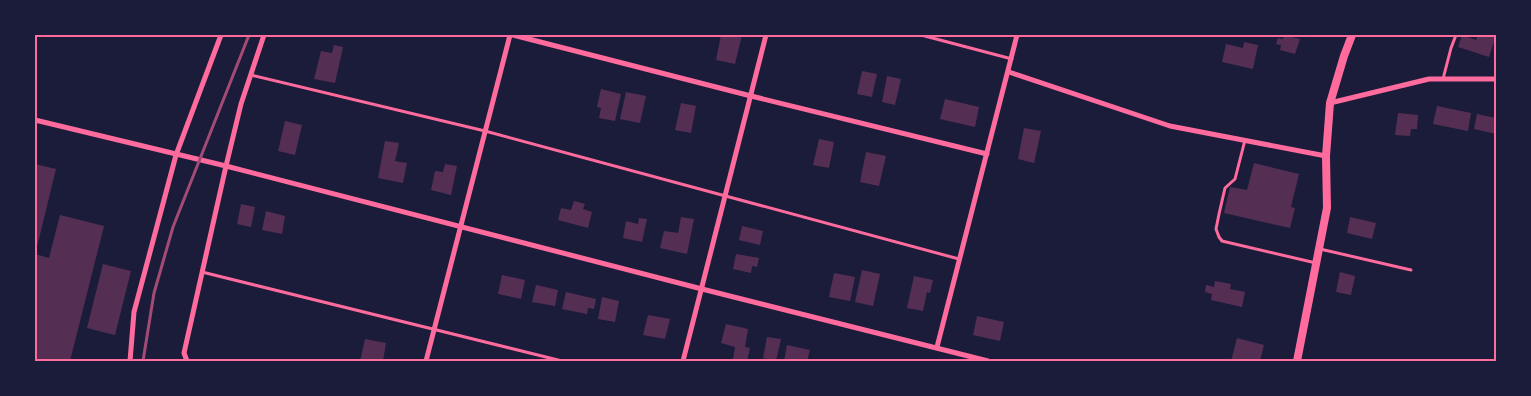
<svg xmlns="http://www.w3.org/2000/svg" width="1531" height="396" viewBox="0 0 1531 396" font-family="'Source Serif 4',serif">
<style>
.building{fill:#542f53}
.lines{fill:none;stroke-linecap:round;stroke-linejoin:round}
.service{stroke:#ff6b9d;stroke-width:3}
.minor{stroke:#ff6b9d;stroke-width:5}
.tertiary{stroke:#ff6b9d;stroke-width:8}
.rail{stroke:#a44b75;stroke-width:3}
.neatline{fill:none;stroke:#ff6b9d;stroke-width:2}
</style>
<rect width="100%" height="100%" fill="#1b1b3a"/>
<g class="building">
<polygon points="721,35 742,35 735,64 716,60"/>
<polygon points="1284,35 1300,39 1295,54 1280,50 1281,45 1276,44 1278,38 1283,39"/>
<polygon points="1462,35 1476,40 1478,35 1496,35 1489,57 1458,47"/>
<polygon points="1244,42 1258,45 1253,69 1222,62 1226,44 1243,48"/>
<polygon points="334,45 343,47 335,83 314,79 321,51 332,53"/>
<polygon points="862,71 877,74 872,97 857,94"/>
<polygon points="887,76 901,79 895,105 882,102"/>
<polygon points="601,89 621,94 615,121 599,118 601,108 597,107"/>
<polygon points="626,92 646,96 640,123 620,119"/>
<polygon points="945,99 979,107 975,127 940,119"/>
<polygon points="681,103 696,106 691,133 675,130"/>
<polygon points="1437,106 1471,113 1468,131 1433,124"/>
<polygon points="1398,113 1418,115 1417,129 1411,129 1410,136 1395,135"/>
<polygon points="1477,114 1496,118 1496,134 1474,129"/>
<polygon points="285,121 302,125 295,155 278,151"/>
<polygon points="1024,128 1041,131 1034,163 1018,159"/>
<polygon points="819,139 834,142 829,168 813,165"/>
<polygon points="385,141 399,143 395,161 407,163 403,183 378,178"/>
<polygon points="866,152 886,156 879,186 860,182"/>
<polygon points="1254,163 1299,174 1291,207 1295,208 1290,228 1224,213 1230,187 1247,190"/>
<polygon points="35,164 56,169 36,251 35,251"/>
<polygon points="445,164 457,166 451,195 431,190 435,171 443,172"/>
<polygon points="574,201 585,204 583,209 592,212 588,228 558,220 561,208 571,210"/>
<polygon points="241,204 255,207 251,227 237,224"/>
<polygon points="266,211 285,216 282,234 262,230"/>
<polygon points="60,215 104,226 70,361 35,361 35,254 49,258"/>
<polygon points="681,217 694,219 687,254 660,248 664,231 678,233"/>
<polygon points="1350,217 1376,223 1372,239 1347,233"/>
<polygon points="639,218 647,219 642,242 623,238 626,221 638,224"/>
<polygon points="742,226 763,231 760,245 739,240"/>
<polygon points="736,254 759,258 757,267 752,266 751,273 733,269"/>
<polygon points="103,264 131,271 115,335 87,328"/>
<polygon points="862,270 880,274 873,306 855,302"/>
<polygon points="1340,272 1355,276 1351,295 1336,292"/>
<polygon points="834,273 855,277 850,301 829,297"/>
<polygon points="502,275 525,280 521,299 498,294"/>
<polygon points="914,276 933,280 930,293 927,292 923,311 907,308"/>
<polygon points="1215,281 1231,284 1230,289 1245,292 1242,307 1211,300 1212,294 1205,292 1206,285 1214,287"/>
<polygon points="536,285 558,290 555,306 532,302"/>
<polygon points="566,292 596,299 594,309 588,308 587,314 562,309"/>
<polygon points="602,297 619,301 615,322 598,319"/>
<polygon points="648,315 670,319 665,339 643,335"/>
<polygon points="977,316 1004,322 1000,341 973,335"/>
<polygon points="726,324 748,329 745,347 750,348 747,361 733,360 735,347 721,343"/>
<polygon points="767,337 781,339 776,361 763,358"/>
<polygon points="1237,338 1264,345 1260,361 1231,361"/>
<polygon points="365,339 386,343 383,361 360,361"/>
<polygon points="787,345 810,350 807,361 784,361"/>
</g>
<g class="lines">
<g class="service">
<polyline points="921,35 1012,59"/>
<polyline points="251,75 485,131 959,259"/>
<polyline points="1443,79 1451,48 1456,35"/>
<polyline points="1245,140 1235,179 1225,188 1219,214 1216,229 1219,237 1222,241 1316,263"/>
<polyline points="1320,249 1411,270"/>
<polyline points="202,272 562,361"/>
</g>
<g class="minor">
<polyline points="513,35 751,96 987,154"/>
<polyline points="1009,72 1170,126 1326,156"/>
<polyline points="1330,103 1429,79 1496,79"/>
<polyline points="35,120 226,166 702,289 988,361"/>
<polyline points="937,347 1017,35"/>
<polyline points="130,361 134,312 176,155 221,35"/>
<polyline points="187,361 184,353 226,166 241,104 264,35"/>
<polyline points="426,361 510,35"/>
<polyline points="683,361 766,35"/>
</g>
<polyline class="tertiary" points="1297,361 1327,208 1326,156 1330,103 1344,56 1352,35"/>
<polyline class="rail" points="143,361 154,293 173,227 249,35"/>
</g>
<rect width="1531" height="396" fill="none" stroke="#1b1b3a" stroke-width="72"/>
<rect x="36" y="36" width="1459" height="324" class="neatline"/>
</svg>
